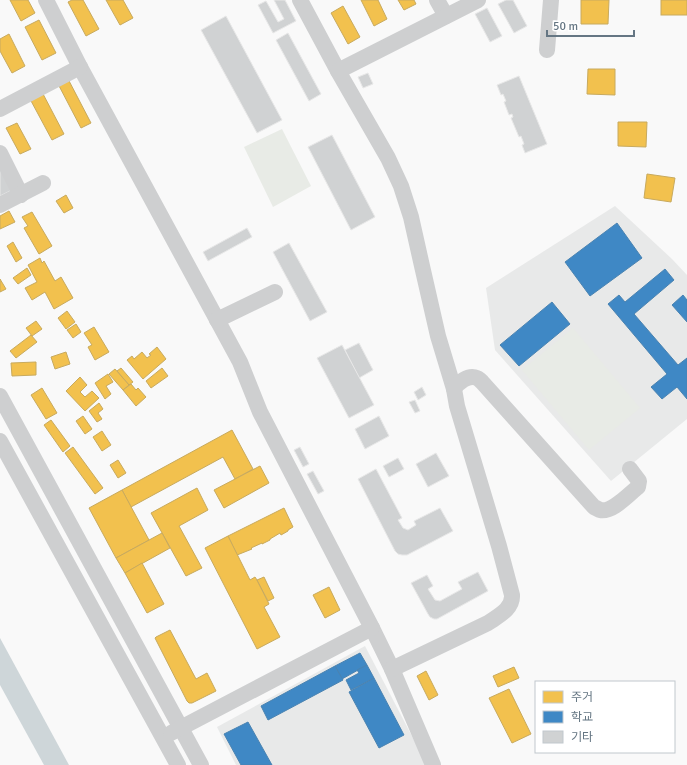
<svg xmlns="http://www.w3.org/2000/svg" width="687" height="765" viewBox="0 0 687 765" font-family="Signika,'Noto Sans KR',sans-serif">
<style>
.built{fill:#e8e9e9}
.green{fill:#e8ebe6}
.water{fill:#ced6d9}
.homes{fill:#f2c14e;stroke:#c8aa5e}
.schools{fill:#3f88c5;stroke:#4a83b1}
.building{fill:#d0d2d3;stroke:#e8e8e8}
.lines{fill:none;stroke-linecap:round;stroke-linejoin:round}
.minor{stroke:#cecfd0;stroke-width:16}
</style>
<rect width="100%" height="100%" fill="#f9f9f9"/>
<g class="built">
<polygon points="615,206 672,259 687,275 687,419 611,481 495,350 486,288"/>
<polygon points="365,646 427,765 236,765 217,727"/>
</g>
<g class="green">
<polygon points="282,129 311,186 273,207 244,147"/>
<polygon points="573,328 640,408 589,450 522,370"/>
</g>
<polygon class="water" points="0,638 69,765 44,765 0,685"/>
<g class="homes">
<polygon points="10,0 28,0 35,13 21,21"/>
<polygon points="72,0 83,0 99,29 86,36 68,2"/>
<polygon points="106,0 123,0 133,18 120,25"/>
<polygon points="361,0 378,0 387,19 374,26"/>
<polygon points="398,0 414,0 416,4 404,10"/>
<polygon points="581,0 609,0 608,24 581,24"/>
<rect x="661" y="0" width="26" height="15"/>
<polygon points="343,6 360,37 348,44 331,13"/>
<polygon points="39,20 56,53 42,60 25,27"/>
<polygon points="9,34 25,66 12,73 0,51 0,39"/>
<polygon points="588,69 615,69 615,95 587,94"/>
<polygon points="67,77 91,123 81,128 57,82"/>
<polygon points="42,92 64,134 52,140 30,99"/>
<polygon points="618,122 647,122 646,147 618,146"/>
<polygon points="17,123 31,149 20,154 6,128"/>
<polygon points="647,174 675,178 671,202 644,198"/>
<polygon points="66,195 73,208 64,213 56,201"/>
<polygon points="9,211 15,222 0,229 0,216"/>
<polygon points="32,212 52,246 39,254 24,228 28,226 22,217"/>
<polygon points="13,242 22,258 16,262 7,246"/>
<polygon points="40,258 42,263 44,261 55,281 61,277 73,298 54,309 45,292 32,300 25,288 37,282 28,265"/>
<polygon points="27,268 31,275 18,284 13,278"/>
<polygon points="0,279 6,289 0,292"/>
<polygon points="67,311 75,322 66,329 58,318"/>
<polygon points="36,321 42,329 32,336 26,328"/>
<polygon points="76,324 81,332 73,338 67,330"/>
<polygon points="94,327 109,352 95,360 88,347 92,345 84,333"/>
<polygon points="31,335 37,342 16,358 10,351"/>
<polygon points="157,347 166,359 143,379 127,360 132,356 134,359 142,352 147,358 151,355 149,354"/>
<polygon points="66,352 70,364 55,369 51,357"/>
<polygon points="36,362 36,375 12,376 11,363"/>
<polygon points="121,368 133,382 129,385 117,371"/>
<polygon points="162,368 168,376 151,388 146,381"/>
<polygon points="115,369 129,385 123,390 109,374"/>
<polygon points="108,374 113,382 106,386 111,394 105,399 95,383"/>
<polygon points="80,377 87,385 80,392 85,397 92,391 99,398 85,411 66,391"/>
<polygon points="131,384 136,390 138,388 146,397 136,406 123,390"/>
<polygon points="42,388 57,413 46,419 31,395"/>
<polygon points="99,403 103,409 98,413 102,419 97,422 89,411"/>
<polygon points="83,416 92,429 85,434 76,421"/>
<polygon points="51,420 70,446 63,452 44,425"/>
<polygon points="232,430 253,469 235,479 223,457 131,507 122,490"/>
<polygon points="102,431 111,445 102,451 93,437"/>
<polygon points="73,447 103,488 95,494 65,453"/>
<polygon points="118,460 126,473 118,478 110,465"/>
<polygon points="260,466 269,483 224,508 214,490"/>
<polygon points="197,488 208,510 179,526 202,568 186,576 151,513"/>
<polygon points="122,490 149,540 116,558 89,508"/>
<polygon points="284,508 293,527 288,530 288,531 281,535 280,533 270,539 270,540 262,544 262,543 251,548 252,549 237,555 228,536"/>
<polygon points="162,533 170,548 125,573 116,558"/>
<polygon points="228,536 250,580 255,577 257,580 269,604 264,607 280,637 257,649 205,548"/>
<polygon points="142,563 164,604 147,613 125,573"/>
<polygon points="264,577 274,598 268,601 257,580"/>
<polygon points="329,587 340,610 325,618 313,595"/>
<polygon points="170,630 196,679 207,673 216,691 192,703 189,703 187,701 156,640 155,638 156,637"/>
<polygon points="514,667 519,678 498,687 493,676"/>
<polygon points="426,671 438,695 429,700 417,676"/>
<polygon points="509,689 531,734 512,743 489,698"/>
</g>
<g class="schools">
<polygon points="617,223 642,258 590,296 565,262"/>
<polygon points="665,269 674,280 634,314 678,365 687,358 687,399 677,387 662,399 651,387 667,374 608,304 619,295 625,302"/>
<polygon points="683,295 687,300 687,322 672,305"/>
<polygon points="552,302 570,324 519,366 500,345"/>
<polygon points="360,653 367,665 342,679 335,666"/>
<polygon points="367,665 374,678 351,690 346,680 359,673 357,670"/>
<polygon points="335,666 343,680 268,720 261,706"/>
<polygon points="374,678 404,735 379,748 349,692"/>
<polygon points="248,722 272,765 241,765 224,734"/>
</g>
<g class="building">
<polygon points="274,0 285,0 296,21 273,33 258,5 266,1 278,22 284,19"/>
<polygon points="506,0 513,0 527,26 514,33 498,4"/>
<polygon points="487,8 502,36 490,42 475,14"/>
<polygon points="226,16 282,120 257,133 201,30"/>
<polygon points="288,33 321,94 309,101 276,40"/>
<polygon points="368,73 373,84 363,88 358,77"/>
<polygon points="519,76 547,144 525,153 522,145 524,144 521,136 519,137 511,118 513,117 512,114 509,115 504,102 506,101 503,94 501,95 497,85"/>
<polygon points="332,135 375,217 351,230 308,147"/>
<polygon points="0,168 12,190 0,196"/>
<polygon points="247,228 252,237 208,261 203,252"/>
<polygon points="289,243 327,312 310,321 273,252"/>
<polygon points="359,343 373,370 359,378 345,350"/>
<polygon points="342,345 374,405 349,418 317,358"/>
<polygon points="422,387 426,395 418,400 414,392"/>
<polygon points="415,400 420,411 415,413 409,402"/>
<polygon points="379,416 389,436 365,449 355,429"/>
<polygon points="300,447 309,464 303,467 294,450"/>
<polygon points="436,453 449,476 428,487 416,464"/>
<polygon points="398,458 404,469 389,477 383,466"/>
<polygon points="376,469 402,518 398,520 403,528 408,530 416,525 414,521 440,508 453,531 407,555 402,555 398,554 395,551 358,479"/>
<polygon points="313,471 324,491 318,494 307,474"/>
<polygon points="478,572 488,591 437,619 434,619 430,617 428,614 411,583 427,575 433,586 428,589 435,600 440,601 462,589 458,582"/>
</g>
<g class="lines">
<g class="minor">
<polyline points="46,0 80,67 240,362 260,412 372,628 392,669 433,765"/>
<polyline points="300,0 338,71 388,158 401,186 411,217 422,266 438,336 454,389"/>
<polyline points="437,0 446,16"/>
<polyline points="547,50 551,0"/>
<polyline points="338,71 478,0"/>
<polyline points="0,109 80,67"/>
<polyline points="0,153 21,195"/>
<polyline points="0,205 43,183"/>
<polyline points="217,320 275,292"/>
<polyline points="0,396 201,765"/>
<polyline points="0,441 178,765"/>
<path d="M392,669L488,623C498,616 513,609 512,595L499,546L457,406L454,389C458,383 468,374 477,378C478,378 481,381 482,382L594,507C596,508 598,509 600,510C612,513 629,494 638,487L639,481L630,469"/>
<polyline points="171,733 372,628"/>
</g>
</g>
<rect x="535" y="681" width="140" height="72" fill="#ffffff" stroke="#c1c8cd"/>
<rect x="543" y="691" width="20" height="12" fill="#f2c14e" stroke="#c1c8cd"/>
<text x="571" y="701" font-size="12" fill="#657683">주거</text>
<rect x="543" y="711" width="20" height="12" fill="#3f88c5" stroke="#c1c8cd"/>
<text x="571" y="721" font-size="12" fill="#657683">학교</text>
<rect x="543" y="731" width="20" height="12" fill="#d0d2d3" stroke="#c1c8cd"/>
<text x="571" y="741" font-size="12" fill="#657683">기타</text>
<path d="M547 30v6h87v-6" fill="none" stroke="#657683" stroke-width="2"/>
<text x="553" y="30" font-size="12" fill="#657683" stroke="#ffffff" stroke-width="3" paint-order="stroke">50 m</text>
</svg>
